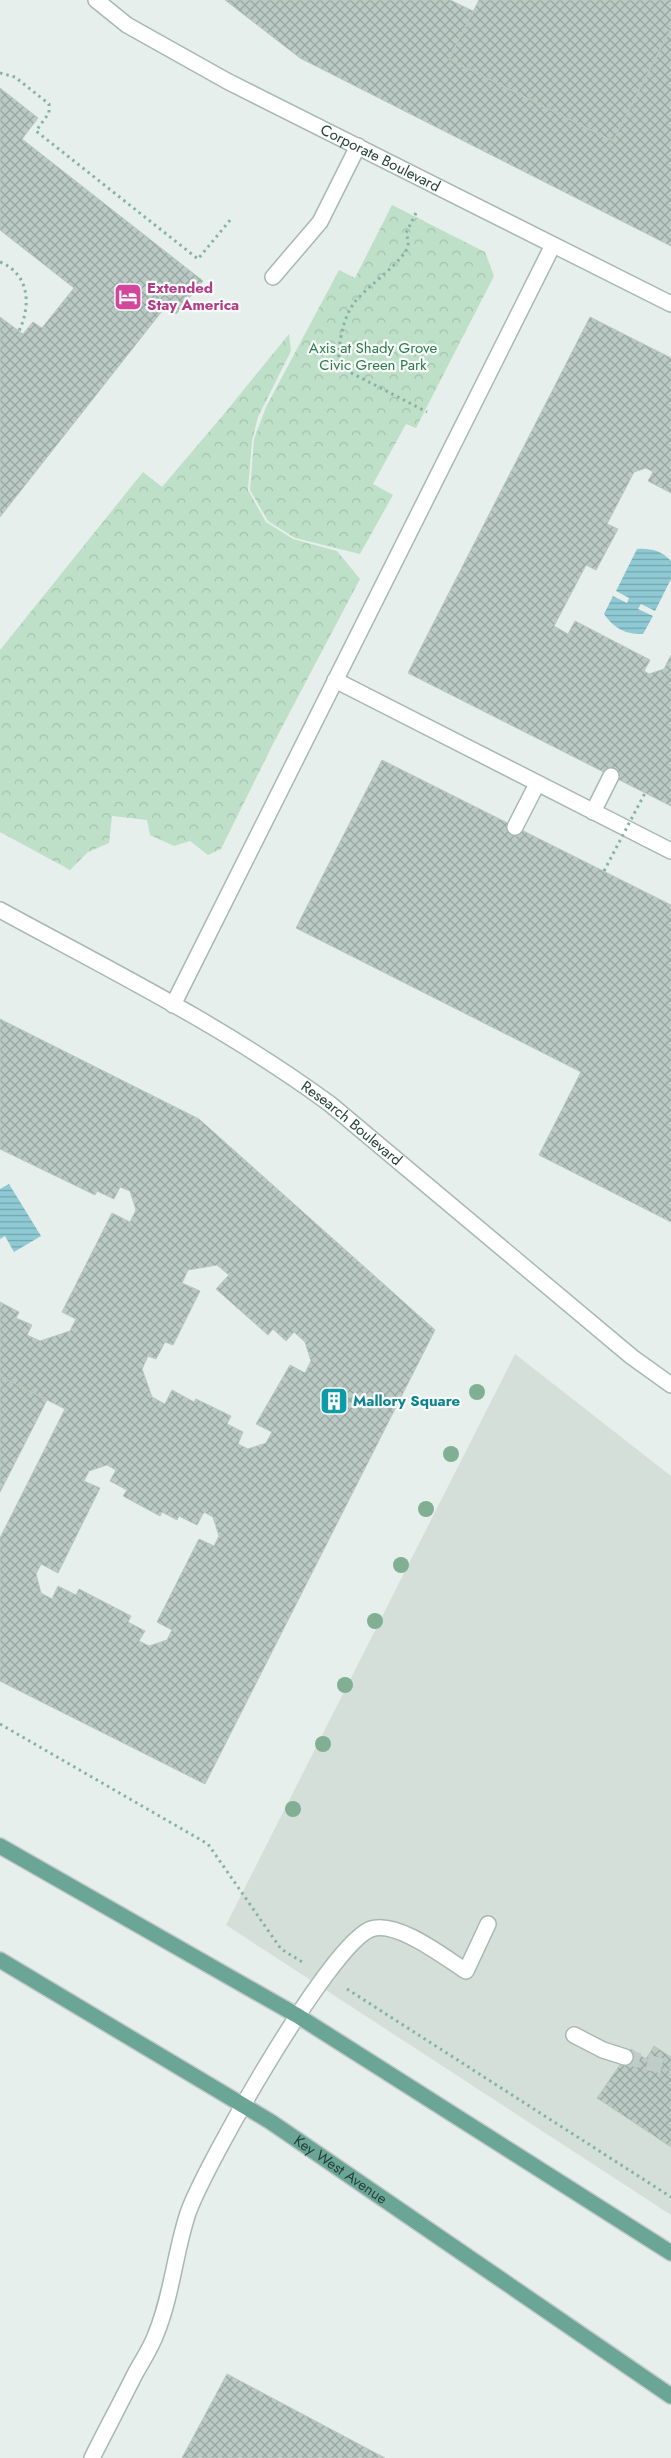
<svg xmlns="http://www.w3.org/2000/svg" width="671" height="2458" viewBox="0 0 671 2458" font-family="Jost,sans-serif">
<style>
.built{fill:#d4dfda}
.forest{fill:url(#forest-crowns)}
.water{fill:url(#water-rules)}
.building{fill:url(#building-cross-hatch);stroke:#b8c9c2;fill-rule:evenodd}
.lines{fill:none;stroke-linecap:round;stroke-linejoin:round}
.minor-tunnel{stroke:#bfccc8;stroke-width:15;stroke-dasharray:15 8;stroke-linecap:butt}
.minor-casing{stroke:#a8b8b2;stroke-width:18}
.major-casing{stroke:#c2cac8;stroke-width:18}
.path{stroke:#86b3a5;stroke-width:3;stroke-dasharray:2.5 4;stroke-linecap:butt}
.minor{stroke:#fff;stroke-width:15}
.major{stroke:#6aa596;stroke-width:15}
.path-bridge{stroke:#86b3a5;stroke-width:3;stroke-dasharray:2.5 4;stroke-linecap:butt}
.tree{fill:#80af93}
.labels{text-anchor:middle;stroke-width:4.5;stroke-linejoin:round;paint-order:stroke}
.street-label{font-size:15px;fill:#24423a;stroke:#f7fbf9}
.hotel-label{font-size:15px;font-weight:bold;fill:#b23c85;stroke:#f7fbf9;text-anchor:start}
.park-label{font-size:15px;fill:#2d7a4b;stroke:#f7fbf9}
.culture-label{font-size:15px;font-weight:bold;fill:#0d838f;stroke:#f7fbf9;text-anchor:start}
</style>
<defs>
<pattern id="forest-crowns" width="20" height="18" patternUnits="userSpaceOnUse" patternTransform="scale(1.25)"><rect width="20" height="18" fill="#bfe0c8"/><path d="M2 6a3 3 0 1 1 6 0M12 15a3 3 0 1 1 6 0" fill="none" stroke="#a4c1ad"/></pattern>
<pattern id="water-rules" width="6" height="5" patternUnits="userSpaceOnUse" patternTransform="scale(1.25)"><rect width="6" height="5" fill="#8ec9d4"/><path d="M0 2.5h6" fill="none" stroke="#74a5ad"/></pattern>
<pattern id="building-cross-hatch" width="8" height="8" patternUnits="userSpaceOnUse" patternTransform="scale(1.25)"><rect width="8" height="8" fill="#bbcac4"/><path d="M0 0l8 8M0 8l8-8" fill="none" stroke="#98a6a0"/></pattern>
</defs>
<rect width="100%" height="100%" fill="#e6efeb"/>
<polygon class="built" points="515,1354 671,1476 671,2215 226,1925"/>
<g class="forest">
<polygon points="392,205 485,252 494,276 416,428 406,424 373,484 393,495 360,554 295,538 268,521 250,490 254,439 266,407 339,270 355,278"/>
<polygon points="289,334 291,351 258,417 252,441 248,490 266,522 293,539 337,551 360,579 272,746 221,849 208,855 190,841 174,846 150,835 147,820 112,816 109,843 88,852 70,870 0,832 0,650 143,472 162,487 224,414"/>
</g>
<g class="water">
<path d="M637,549C651,548 662,551 671,561V579L655,611L641,604L638,609L653,616L643,634C625,634 615,629 604,614L613,596L627,603L629,598L616,591Z"/>
<polygon points="9,1184 41,1236 14,1252 5,1236 0,1239 0,1189"/>
</g>
<g class="building">
<polygon points="225,0 450,0 473,11 449,59 613,141 671,28 671,246 300,58"/>
<polygon points="479,0 671,0 671,28 613,141 449,59"/>
<polygon points="0,88 38,118 22,139 203,281 176,314 166,306 0,517 0,317 23,334 33,322 42,328 74,288 0,230"/>
<polygon points="590,317 671,358 671,493 648,481 653,472 646,468 634,472 607,524 618,529 596,570 586,565 554,626 568,634 575,621 650,660 644,671 649,674 664,669 671,655 671,806 408,673"/>
<polygon points="382,760 671,905 671,1222 539,1155 581,1072 296,928"/>
<path d="M0,1019L199,1119L435,1330L205,1784L0,1681V1538L65,1409L0,1376V1302L19,1312L16,1318L32,1325L27,1335L40,1341L70,1331L76,1319L62,1312L112,1213L130,1222L136,1210L130,1191L120,1187L114,1199L97,1191L95,1195L0,1149ZM217,1265L229,1275L216,1289L268,1335L273,1329L286,1341L294,1332L305,1342L311,1361L305,1373L290,1365L256,1424L272,1432L266,1443L248,1449L238,1444L243,1432L227,1424L231,1416L196,1399L194,1402L172,1390L165,1404L152,1397L142,1369L148,1356L156,1359L165,1342L173,1345L200,1291L182,1283L188,1270ZM107,1465L116,1470L110,1481L127,1490L123,1496L160,1516L162,1512L177,1520L179,1516L197,1525L204,1512L213,1517L219,1536L214,1546L199,1539L157,1622L172,1630L167,1640L149,1646L139,1641L145,1631L128,1622L131,1616L79,1589L76,1595L58,1586L52,1599L41,1593L36,1574L41,1564L58,1573L100,1488L84,1481L89,1471Z"/>
<polygon points="0,1376 47,1400 0,1492"/>
<polygon points="654,2046 671,2057 671,2147 597,2098 631,2049 646,2059"/>
<polygon points="227,2374 385,2458 182,2458"/>
</g>
<g class="lines">
<polyline class="minor-tunnel" points="625,2057 671,2068"/>
<defs>
<g id="minor">
<path id="s1" d="M96,0L127,25L227,81L671,304"/>
<polyline points="273,277 320,222 358,146"/>
<polyline points="335,680 671,851"/>
<polyline points="593,812 611,776"/>
<polyline points="515,827 537,784"/>
<path id="s2" d="M0,910C112,971 227,1028 330,1104L632,1357L671,1385"/>
<polyline points="173,1005 553,245"/>
<polyline points="574,2035 603,2050 625,2057"/>
<path d="M92,2458C106,2430 121,2402 135,2374C142,2361 151,2348 156,2334C172,2295 175,2252 188,2213C205,2165 330,1944 371,1929C397,1920 444,1957 466,1971L488,1924"/>
</g>
<g id="major">
<polyline points="0,1846 298,2016 671,2253"/>
<path id="s3" d="M0,1960L271,2122L671,2396"/>
</g>
</defs>
<use href="#minor" class="minor-casing"/>
<use href="#major" class="major-casing"/>
<g class="path">
<polyline points="0,73 15,77 49,104 49,113 36,131 198,259 231,219"/>
<path d="M416,213L406,233C407,237 409,241 408,245C406,260 366,287 354,303C341,322 339,344 338,366L427,412"/>
<path d="M0,262C30,274 31,306 19,331"/>
<polyline points="0,1724 208,1844 281,1949 304,1963"/>
<polyline points="347,1989 671,2197"/>
</g>
<use href="#minor" class="minor"/>
<use href="#major" class="major"/>
<polyline class="path-bridge" points="604,871 645,793"/>
</g>
<g class="tree">
<circle cx="477" cy="1392" r="8"/>
<circle cx="451" cy="1454" r="8"/>
<circle cx="426" cy="1509" r="8"/>
<circle cx="401" cy="1565" r="8"/>
<circle cx="375" cy="1621" r="8"/>
<circle cx="345" cy="1685" r="8"/>
<circle cx="323" cy="1744" r="8"/>
<circle cx="293" cy="1809" r="8"/>
</g>
<defs>
<symbol id="hotel-square" viewBox="-11 -11 22 22"><rect x="-9" y="-9" width="18" height="18" rx="4" fill="#d1479c" stroke="#f7fbf9"/><path d="M-6-4.5h1.5V1H6V5H4.5V3h-9V5H-6ZM-4 0a1.8 1.8 0 1 1 3.6 0ZM.5 0V-2.5h3Q6-2.5 6 0Z" fill="#fff"/></symbol>
<symbol id="building-square" viewBox="-11 -11 22 22"><rect x="-9" y="-9" width="18" height="18" rx="4" fill="#0f9aa8" stroke="#f7fbf9"/><path d="M-4-6H4V6H1V3H-1V6H-4ZM-2.5-4.3h1.7v1.8h-1.7ZM.8-4.3h1.7v1.8H.8ZM-2.5-1h1.7V.8h-1.7ZM.8-1h1.7V.8H.8Z" fill="#fff"/></symbol>
</defs>
<g fill-rule="evenodd">
<use href="#hotel-square" x="112" y="281" width="32" height="32"/>
<use href="#building-square" x="318" y="1385" width="32" height="32"/>
</g>
<g class="labels">
<g class="street-label">
<text dy="5" stroke="none"><textPath href="#s1" startOffset="326">Corporate Boulevard</textPath></text>
<text dy="5" stroke="none"><textPath href="#s2" startOffset="412">Research Boulevard</textPath></text>
<text dy="5" stroke="none"><textPath href="#s3" startOffset="400">Key West Avenue</textPath></text>
</g>
<g class="hotel-label">
<text x="147" y="293">Extended<tspan x="147" dy="17">Stay America</tspan></text>
</g>
<g class="park-label">
<text x="373" y="353">Axis at Shady Grove<tspan x="373" dy="17">Civic Green Park</tspan></text>
</g>
<g class="culture-label">
<text x="353" y="1406">Mallory Square</text>
</g>
</g>
</svg>
